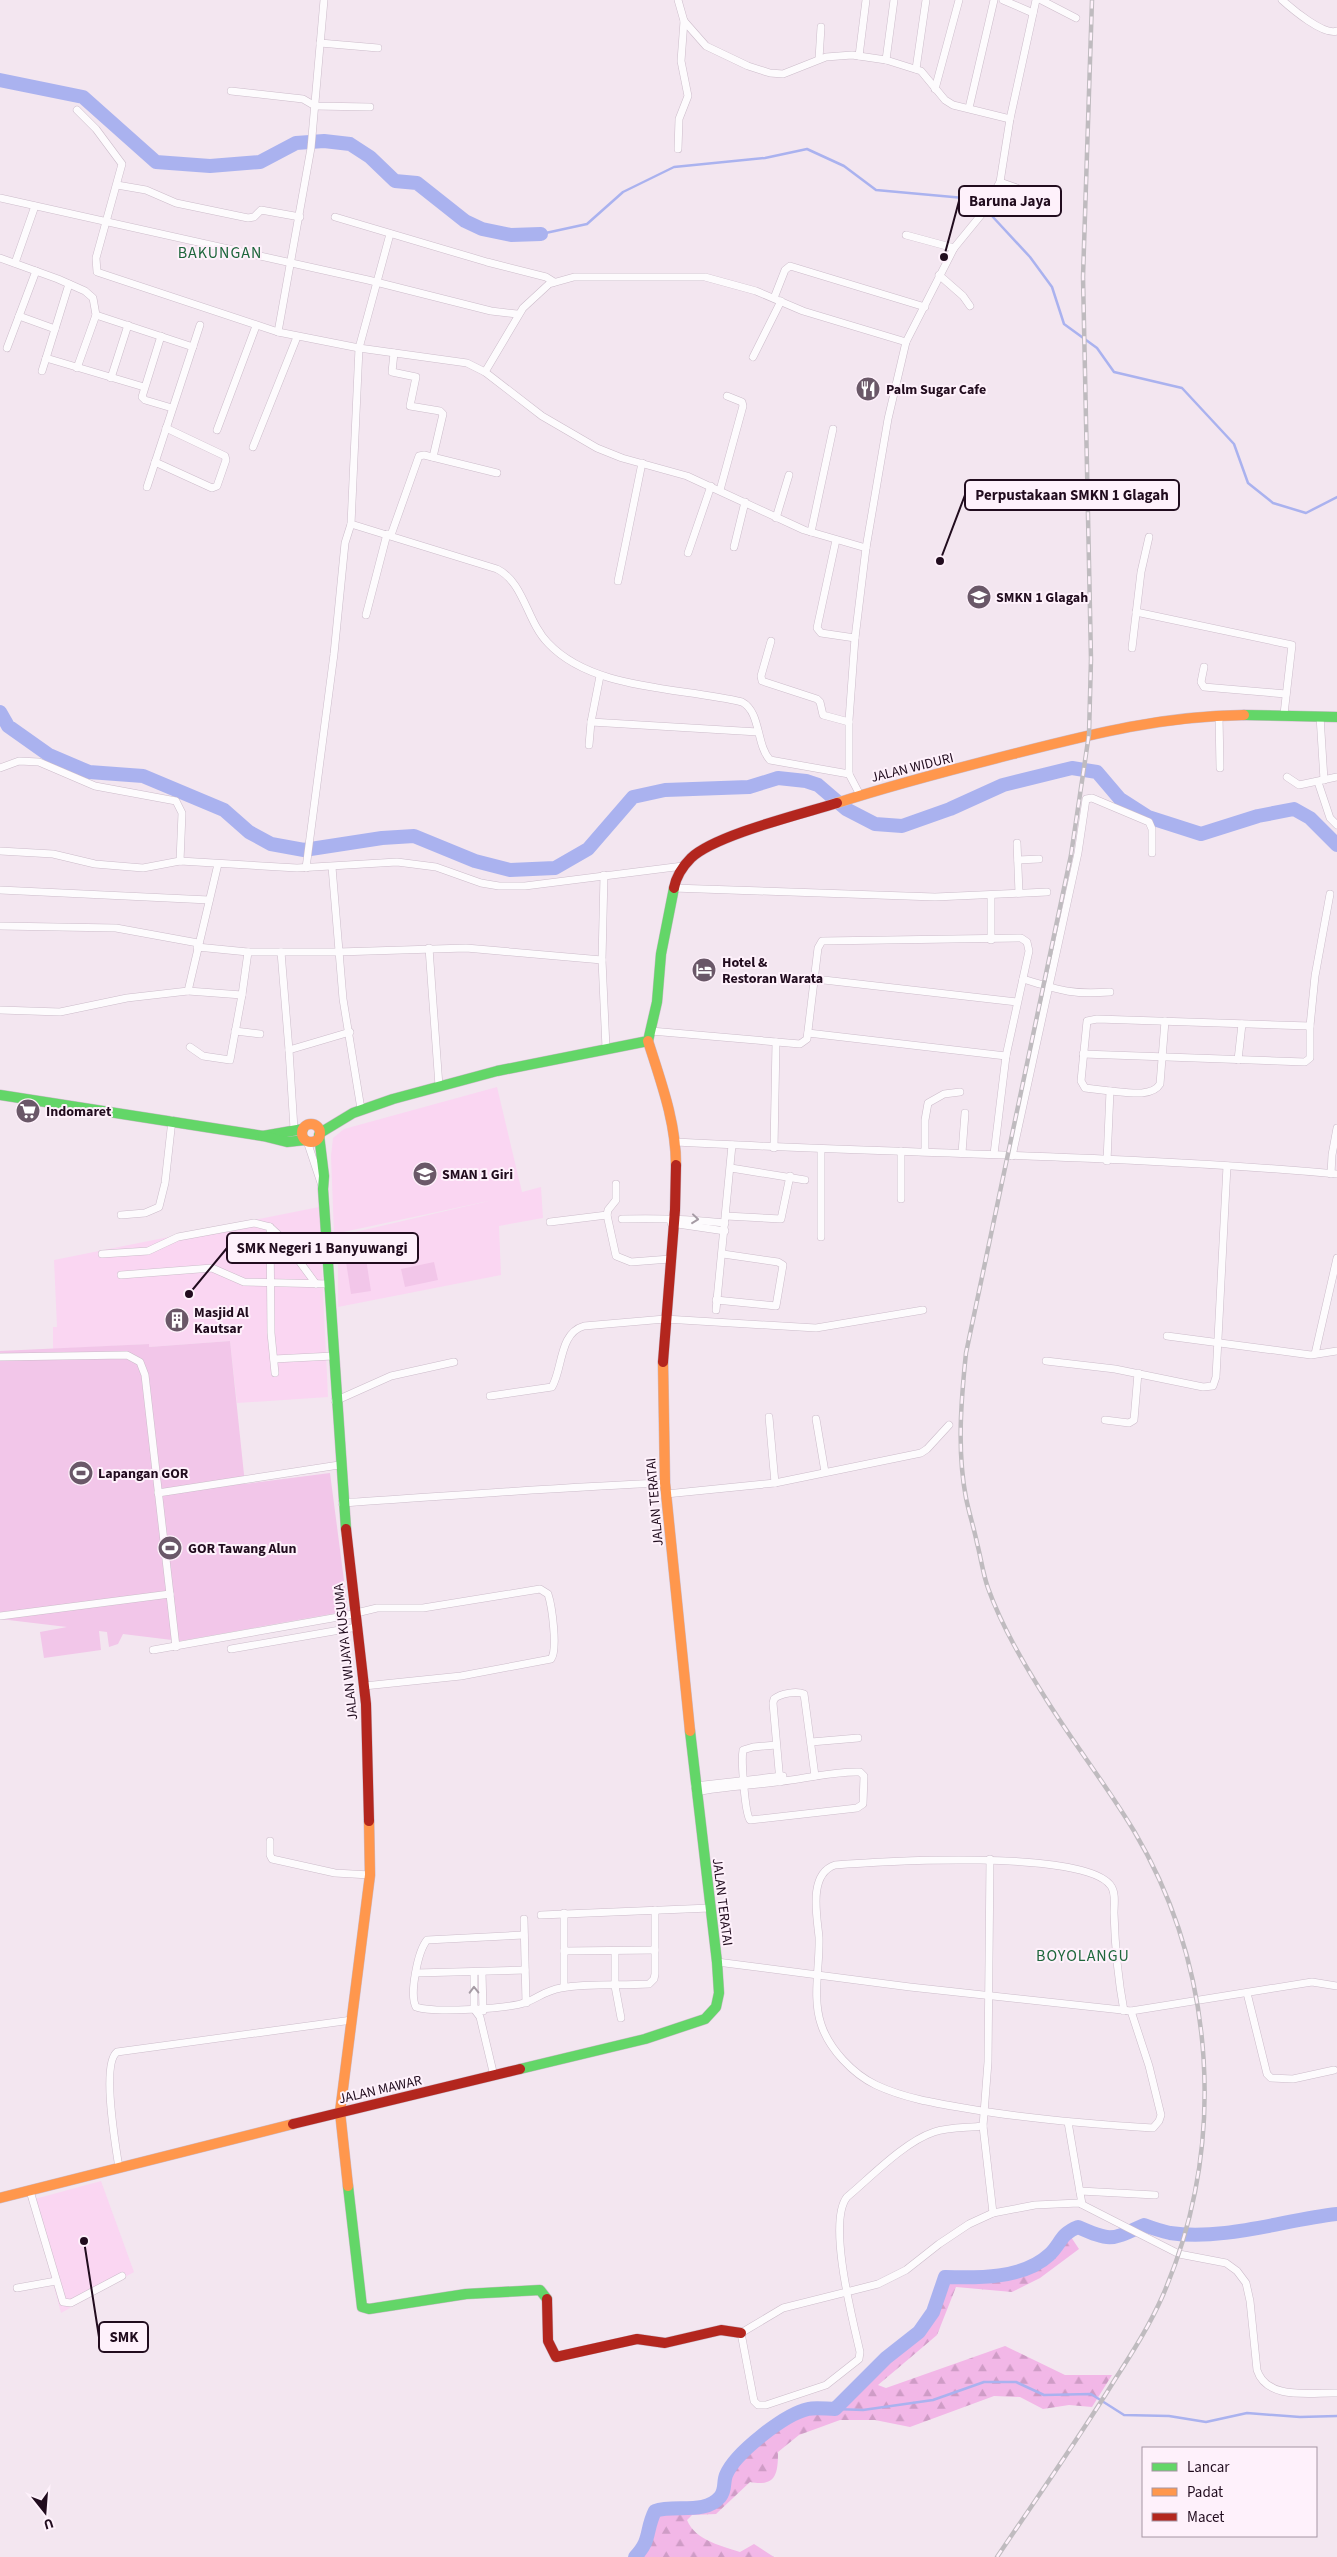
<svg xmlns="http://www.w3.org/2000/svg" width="1337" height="2557" viewBox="0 0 1337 2557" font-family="'Source Sans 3',sans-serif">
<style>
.built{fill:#fad6f2}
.forest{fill:url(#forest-firs)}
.park{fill:#f2c6e9}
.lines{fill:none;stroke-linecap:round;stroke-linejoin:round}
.stream{stroke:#aab2ef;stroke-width:2.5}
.river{stroke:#aab2ef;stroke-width:14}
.street-casing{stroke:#ccbcca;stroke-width:8}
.fast-casing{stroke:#ccbcca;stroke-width:11}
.slow-casing{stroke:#ccbcca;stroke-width:11}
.jam-casing{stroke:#ccbcca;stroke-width:11}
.street{stroke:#fdfbfd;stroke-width:7}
.fast{stroke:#63d668;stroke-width:10}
.slow{stroke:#ff974d;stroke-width:10}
.jam{stroke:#b3261e;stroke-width:10}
.rail-casing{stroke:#bfbbbf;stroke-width:4.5}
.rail{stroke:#fef1fb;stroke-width:2.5;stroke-dasharray:8;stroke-linecap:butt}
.oneway{stroke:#a59ba4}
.labels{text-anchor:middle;stroke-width:4;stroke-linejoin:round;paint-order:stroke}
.poi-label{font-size:14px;font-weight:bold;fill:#210c1e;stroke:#fef1fb;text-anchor:start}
.street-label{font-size:14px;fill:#210c1e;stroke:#fef1fb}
.quarter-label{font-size:16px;letter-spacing:1px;fill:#1d663b;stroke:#fef1fb}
.leader{fill:none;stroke:#210c1e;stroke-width:2}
.callout-dot{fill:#210c1e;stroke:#fef1fb;stroke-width:2}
.callout{fill:#fef1fb;stroke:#210c1e;stroke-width:2}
.callout-label{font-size:15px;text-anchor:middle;font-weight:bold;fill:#210c1e}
</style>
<defs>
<pattern id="forest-firs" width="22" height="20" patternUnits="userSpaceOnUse" patternTransform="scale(1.25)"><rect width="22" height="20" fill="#f2b7e7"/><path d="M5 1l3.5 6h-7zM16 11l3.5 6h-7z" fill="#cf9cc6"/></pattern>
</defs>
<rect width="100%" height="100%" fill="#f3e6f0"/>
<g class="built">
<polygon points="497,1087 522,1192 541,1187 543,1218 499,1226 501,1275 338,1307 338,1236 493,1200 334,1234 331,1156 333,1138 344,1129"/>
<polygon points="319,1207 328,1397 237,1403 230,1341 149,1347 148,1344 53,1349 53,1327 57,1327 54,1260"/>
<polygon points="101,2181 134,2272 61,2313 31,2200"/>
</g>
<path class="forest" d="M1067,2231L1079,2249L1040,2278L1012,2292L956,2287L937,2335L878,2385L886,2388L1005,2346L1065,2375H1112L1092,2407L1069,2405L1043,2409L1020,2397L994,2396L910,2427L875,2420H840L799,2435L778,2452C778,2474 776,2487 750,2482L716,2514L692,2515L687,2520C695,2540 721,2546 740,2552L754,2544L774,2557H635C652,2539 645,2531 655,2511C677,2503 694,2513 717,2499C726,2493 723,2483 726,2475C736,2453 785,2414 808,2409C816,2407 827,2409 835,2409L886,2358L919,2332L933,2312L945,2277C980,2278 1018,2279 1048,2256C1055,2250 1061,2239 1067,2231Z"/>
<g class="park">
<polygon points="364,1246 371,1291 351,1294 344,1249"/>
<polygon points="434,1262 438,1280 405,1287 401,1269"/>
<polygon points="230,1341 245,1484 330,1473 348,1611 180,1641 123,1634 118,1644 109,1647 107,1632 99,1631 101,1650 44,1658 40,1632 67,1627 0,1619 0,1351 149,1344 149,1347"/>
</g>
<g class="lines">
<g class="stream">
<polyline points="541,234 587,224 623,192 674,167 765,158 807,149 844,166 876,190 964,198 992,216 1030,257 1052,287 1064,324 1097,348 1114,372 1182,388 1234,444 1248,483 1273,503 1306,513 1337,497"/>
<polyline points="835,2409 863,2410 933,2400 984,2382 1016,2382 1044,2395 1091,2394 1124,2415 1169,2416 1206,2422 1247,2413 1300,2417 1337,2416"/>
</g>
<g class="river">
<polyline points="0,80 83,97 156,162 210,166 260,162 296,143 324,141 350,144 370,157 395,181 417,183 465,221 482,229 511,235 541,234"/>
<polyline points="0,712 8,726 49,755 89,772 143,776 224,810 249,832 271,844 304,850 382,838 414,836 475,861 510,870 555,868 588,849 633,797 665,790 749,787 778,778 806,781 818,785 846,809 875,824 902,826 950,809 1003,785 1072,768 1097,772 1120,799 1148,817 1201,834 1258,816 1294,809 1310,818 1337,845"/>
<path d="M635,2557C652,2539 645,2531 655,2511C674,2504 705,2515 720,2497C726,2490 723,2482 726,2475C735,2453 785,2414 808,2409C816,2407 827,2409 835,2409L886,2358L919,2332L933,2312L945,2277C977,2278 1023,2279 1049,2255C1061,2244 1060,2234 1078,2227C1112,2242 1111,2240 1144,2225C1152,2228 1161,2231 1170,2233C1223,2241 1284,2220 1337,2214"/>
</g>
<defs>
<g id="street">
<polyline points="678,0 684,21 706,46 748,66 770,73 783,74 826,57 852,55 886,60 921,71 945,100 953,105 1010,119"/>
<polyline points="1003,0 1033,13"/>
<polyline points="1041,0 1076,18"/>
<path d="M1282,0C1292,9 1324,36 1337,31"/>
<polyline points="320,43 378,48"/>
<polyline points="859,56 866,0"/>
<polyline points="819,59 821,27"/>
<polyline points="886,60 894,0"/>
<polyline points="916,69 926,0"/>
<polyline points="935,89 959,0"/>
<polyline points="231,91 303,99 315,106 370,107"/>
<polyline points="969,108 994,0"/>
<polyline points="77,110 96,129 122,164 96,258 97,272 278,332 359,348 467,363 485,372 542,416 597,448 622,458 687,476 804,530 866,548"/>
<polyline points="678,149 679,119 688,96 681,61 684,21"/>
<polyline points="1000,182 1017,188 1027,203"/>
<polyline points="117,185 146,190 176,203 248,218 254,217 261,210 300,217"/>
<polyline points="0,198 368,280 491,311 517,314"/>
<polyline points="335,217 487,262 546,277 554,282"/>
<path d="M390,234L359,348L351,524L497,569C524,582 527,622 548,643C593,691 681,687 742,702C761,712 756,745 770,760L849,774"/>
<polyline points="906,235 954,248"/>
<polyline points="0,258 58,279 85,291 93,298 96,315 77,368"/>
<polyline points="15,263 35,206"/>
<polyline points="939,275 963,296 970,306"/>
<polyline points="774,298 785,270 790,266 925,307"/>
<polyline points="96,315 193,347"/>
<polyline points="19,316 55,329"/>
<polyline points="278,332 311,148 324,0"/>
<polyline points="161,336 142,397 145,400 172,408"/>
<polyline points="7,348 36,271"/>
<polyline points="394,353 392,372 416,377 410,406 440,411 443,414 433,457"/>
<polyline points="753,357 781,301"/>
<polyline points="46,358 144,387"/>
<polyline points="42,371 69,284"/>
<polyline points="485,372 523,308 549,284 574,277 705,277 756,291 803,311 906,342"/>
<polyline points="111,378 128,325"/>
<polyline points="217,430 256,326"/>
<polyline points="253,447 297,337"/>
<polyline points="155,462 212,488 217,486 226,460 225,456 166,428"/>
<polyline points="147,487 200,325"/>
<polyline points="720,490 743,406 742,402 727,396"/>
<polyline points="776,518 789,475"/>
<polyline points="811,532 833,429"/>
<polyline points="391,535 419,456 424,455 497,473"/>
<polyline points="836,540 817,628 821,633 855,638"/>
<polyline points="734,547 745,502"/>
<polyline points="688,553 711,486"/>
<polyline points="618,581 642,463"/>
<polyline points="1136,612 1292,645 1284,714"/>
<polyline points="366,615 387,534"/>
<polyline points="771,641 761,676 762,681 817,699 820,702 823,715 849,722"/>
<polyline points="1132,648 1141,572 1149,537"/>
<polyline points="1204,667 1201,682 1204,687 1286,694"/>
<polyline points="1219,716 1220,768"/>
<polyline points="1320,716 1324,780"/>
<polyline points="591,722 758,732"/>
<polyline points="589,745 591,722 600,676"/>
<polyline points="0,768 19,761 39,762 95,786 176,801 182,813 180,861"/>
<polyline points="1287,777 1299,785 1337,777"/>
<polyline points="1318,782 1330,818 1337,825"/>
<polyline points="860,795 849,774 849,720 855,638 866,548 888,419 906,342 954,248 981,215 1000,182 1010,119 1036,0"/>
<polyline points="1017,843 1019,893"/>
<polyline points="0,851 53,854 95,864 143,868 180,861 297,868 397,862 436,867 481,883 499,886 525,886 683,866"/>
<polyline points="1018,860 1039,859"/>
<polyline points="332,867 343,999 361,1109"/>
<polyline points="306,868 334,654 345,543 351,524"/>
<polyline points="604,875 602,960 606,1048"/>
<polyline points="673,888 935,897 1047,892"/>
<polyline points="0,890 209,900"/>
<polyline points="991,895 991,940"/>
<polyline points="0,926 116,928 198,943"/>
<polyline points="197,947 248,952"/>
<polyline points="429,948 439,1086"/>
<polyline points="281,952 289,1050"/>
<polyline points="815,979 1017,1002"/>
<path d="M1023,979C1059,990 1071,995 1110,992"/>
<polyline points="188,991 242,995 248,952 338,952 466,948 602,960"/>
<polyline points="0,1010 60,1012 127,998 188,991 218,864"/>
<polyline points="235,1031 260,1034"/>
<polyline points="651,1031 800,1044 807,1039 818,948 822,941 1021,938 1027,942 1029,951 1006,1056 994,1154"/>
<polyline points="808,1033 1006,1056"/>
<polyline points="190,1047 203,1056 230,1060 242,995"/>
<polyline points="1083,1054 1305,1062 1310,1058 1310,1026 1315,976 1330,894"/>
<polyline points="1238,1060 1242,1024"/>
<path d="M1110,1091C1124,1092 1152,1098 1160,1084L1165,1021"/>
<polyline points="294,1129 289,1050 350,1032"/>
<polyline points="307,1141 322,1186"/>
<path d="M676,1142C896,1154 1117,1154 1337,1174"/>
<polyline points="774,1148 776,1042"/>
<polyline points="821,1149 821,1237"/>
<polyline points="901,1151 901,1199"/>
<polyline points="925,1151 925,1120 928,1103 944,1094 960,1092"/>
<polyline points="962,1153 965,1113"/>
<polyline points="1012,1156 1078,853 1086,799 1092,798 1149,822 1152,829 1152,853"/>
<polyline points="1107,1161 1110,1091 1085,1088 1081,1081 1087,1021 1097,1019 1310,1026"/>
<polyline points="731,1168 805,1180"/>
<polyline points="1331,1174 1332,1155 1337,1128"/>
<polyline points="616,1184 616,1200 608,1210 607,1215 616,1256 631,1262 670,1259"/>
<polyline points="121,1215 145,1213 159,1207 165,1183 172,1120"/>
<polyline points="726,1216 781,1219 790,1176"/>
<path d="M622,1219C657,1218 690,1219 725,1223"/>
<polyline points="550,1222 607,1215"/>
<polyline points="671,1223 725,1231"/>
<polyline points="270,1227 283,1239 316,1284"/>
<polyline points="102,1254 148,1251 178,1237 254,1223 270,1227 271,1333 275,1373"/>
<polyline points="121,1275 212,1268 244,1282 329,1284"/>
<polyline points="716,1300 776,1306 783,1265 778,1262 723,1254"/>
<polyline points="716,1310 732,1145"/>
<polyline points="1167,1336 1311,1355 1337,1351"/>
<polyline points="1315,1354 1337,1258"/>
<polyline points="0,1357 127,1355 140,1362 145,1375 176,1647"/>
<polyline points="274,1359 333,1356"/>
<polyline points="1046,1361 1115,1369 1203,1387 1213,1386 1216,1377 1227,1166"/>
<path d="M490,1396L552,1387C563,1368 559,1333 584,1326L665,1319L816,1328L923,1310"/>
<polyline points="335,1401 391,1376 454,1362"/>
<polyline points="769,1417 775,1483"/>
<polyline points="816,1419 825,1472"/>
<polyline points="1105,1420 1129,1423 1134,1420 1138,1373"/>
<polyline points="158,1493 339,1465"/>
<polyline points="666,1494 775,1483 921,1453 927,1449 949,1425"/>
<path d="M342,1503C450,1496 557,1487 665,1483"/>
<polyline points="0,1616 170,1594"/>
<polyline points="231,1649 357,1627"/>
<path d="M153,1650L344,1616L377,1608H423L540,1589L548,1594C552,1606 558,1650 551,1659L461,1676L364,1686"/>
<polyline points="811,1742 858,1738"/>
<path d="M780,1782L773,1703L774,1699C781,1693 797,1691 804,1694L815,1776"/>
<polyline points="695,1786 783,1776"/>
<path d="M696,1792C727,1786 760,1785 791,1780C814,1777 837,1771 860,1772L864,1776L863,1804L857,1808L750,1820C745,1813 741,1761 743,1750L753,1747L776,1745"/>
<polyline points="270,1841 270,1855 272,1859 335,1873 370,1875"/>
<path d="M990,1859L988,2062L983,2126L993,2213L1035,2205L1079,2203L1179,2254L1226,2263L1237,2271L1246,2283L1250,2301L1257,2370C1267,2401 1311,2392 1337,2393"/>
<polyline points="564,1913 564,1987"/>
<polyline points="541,1915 710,1908"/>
<polyline points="524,1919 526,2003"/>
<path d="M524,1935L427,1940C418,1951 409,1994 416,2007C433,2013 509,2009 527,2002C539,1997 547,1990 561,1988C590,1983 621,1986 649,1984L654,1979L655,1974V1910"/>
<polyline points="564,1951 655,1950"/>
<polyline points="615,1951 615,1986 621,2018"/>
<polyline points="717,1962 910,1987 1131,2011 1312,1982 1337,1986"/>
<polyline points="474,1972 474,2009 480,2017 494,2076"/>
<polyline points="482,1972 483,2011"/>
<polyline points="416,1973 525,1970"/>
<polyline points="1247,1993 1267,2074 1271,2078 1293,2079 1334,2070"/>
<path d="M1124,2011C1118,1979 1115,1945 1114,1913C1114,1905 1116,1893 1111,1886C1086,1849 880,1861 835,1865C808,1874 817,1916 819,1937C820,1966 812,1997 821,2024C829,2049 853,2074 876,2085C904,2098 934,2103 964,2108C1026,2119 1089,2124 1153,2128L1159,2121L1161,2115L1149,2066L1131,2011"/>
<polyline points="1068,2122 1082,2204"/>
<path d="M983,2126C967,2128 949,2127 934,2132C904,2142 871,2177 847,2197C827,2222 853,2321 860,2352L859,2359L826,2385L766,2405H758L754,2401L741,2333L783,2308L878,2284L906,2270L939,2244L969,2224L993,2213"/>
<path d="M119,2168C116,2148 101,2064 117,2052L352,2020"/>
<polyline points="30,2191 63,2302 71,2303 122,2276"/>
<polyline points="1080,2191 1155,2195"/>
<polyline points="17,2288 56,2281"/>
</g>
<g id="fast">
<polyline points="1244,715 1337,717"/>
<polyline points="0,1095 263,1136 303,1129"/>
<polyline points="320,1133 353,1113 393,1099 497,1071 648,1041 657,1002 661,954 674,888"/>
<polyline points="319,1135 324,1176 323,1189 346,1529"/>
<polyline points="263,1136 287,1142 305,1140"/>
<polyline points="520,2069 645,2039 705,2019 716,2007 719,1993 717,1962 690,1731"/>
<polyline points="348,2186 362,2307 369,2309 466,2294 540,2290 547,2299"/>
</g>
<g id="slow">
<path d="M837,803C895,784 954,769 1013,754C1092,734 1161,716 1244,715"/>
<path d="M648,1041C661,1082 676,1122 676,1165"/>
<circle cx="311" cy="1133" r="9"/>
<polyline points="663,1362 665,1483 690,1731"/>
<polyline points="348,2186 340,2112 370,1875 369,1821"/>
<polyline points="0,2198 293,2124"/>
</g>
<g id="jam">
<path d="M674,888C676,877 683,866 691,858C715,835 802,814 837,803"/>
<polyline points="663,1362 675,1210 676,1165"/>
<polyline points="346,1529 366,1704 369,1821"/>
<polyline points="293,2124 520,2069"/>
<polyline points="547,2299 548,2341 556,2357 637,2339 665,2343 721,2330 741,2333"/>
</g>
</defs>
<use href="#street" class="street-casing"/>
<use href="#fast" class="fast-casing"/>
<use href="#slow" class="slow-casing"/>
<use href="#jam" class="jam-casing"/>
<use href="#street" class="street"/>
<use href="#fast" class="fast"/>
<use href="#slow" class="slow"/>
<use href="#jam" class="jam"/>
<defs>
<path id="rail" d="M997,2557C1036,2499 1077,2441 1114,2381C1132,2353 1150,2325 1163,2295C1227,2146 1217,1971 1134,1831C1107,1786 1074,1744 1046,1699C1024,1664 1002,1627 988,1588C983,1574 981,1558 977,1543C974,1528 969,1513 966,1498C957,1451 961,1401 966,1353L1071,855L1089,734L1091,659L1083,277L1092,0"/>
</defs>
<use href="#rail" class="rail-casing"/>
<use href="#rail" class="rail"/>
</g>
<defs><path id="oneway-chevron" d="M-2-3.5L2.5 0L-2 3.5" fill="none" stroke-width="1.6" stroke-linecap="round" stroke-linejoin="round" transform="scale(1.25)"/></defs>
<g class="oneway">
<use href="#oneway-chevron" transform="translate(695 1219) rotate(6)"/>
<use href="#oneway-chevron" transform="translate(474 1990) rotate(-91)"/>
</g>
<defs>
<symbol id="restaurant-disc" viewBox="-11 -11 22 22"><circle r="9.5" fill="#6a5868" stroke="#fef1fb"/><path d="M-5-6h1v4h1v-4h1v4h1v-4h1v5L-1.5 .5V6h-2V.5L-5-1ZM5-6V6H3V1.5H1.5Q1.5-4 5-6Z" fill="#fff"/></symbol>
<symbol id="school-disc" viewBox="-11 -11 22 22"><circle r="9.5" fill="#6a5868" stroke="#fef1fb"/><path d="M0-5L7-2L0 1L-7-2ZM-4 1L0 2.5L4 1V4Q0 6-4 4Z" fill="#fff"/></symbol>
<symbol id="hotel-disc" viewBox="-11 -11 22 22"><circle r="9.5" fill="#6a5868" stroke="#fef1fb"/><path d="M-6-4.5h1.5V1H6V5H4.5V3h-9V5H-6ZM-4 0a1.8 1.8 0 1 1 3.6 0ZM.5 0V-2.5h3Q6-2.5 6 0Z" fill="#fff"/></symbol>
<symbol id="supermarket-disc" viewBox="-11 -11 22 22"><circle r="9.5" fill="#6a5868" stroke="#fef1fb"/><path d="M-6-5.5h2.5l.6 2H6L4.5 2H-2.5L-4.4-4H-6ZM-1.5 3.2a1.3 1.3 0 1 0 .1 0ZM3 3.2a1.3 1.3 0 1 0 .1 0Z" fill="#fff"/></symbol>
<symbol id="building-disc" viewBox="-11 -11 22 22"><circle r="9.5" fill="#6a5868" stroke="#fef1fb"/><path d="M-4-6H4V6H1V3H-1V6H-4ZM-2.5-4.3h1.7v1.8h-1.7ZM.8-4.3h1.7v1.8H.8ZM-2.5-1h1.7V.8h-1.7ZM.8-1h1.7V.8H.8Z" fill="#fff"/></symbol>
<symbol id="stadium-disc" viewBox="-11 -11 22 22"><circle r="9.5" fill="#6a5868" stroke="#fef1fb"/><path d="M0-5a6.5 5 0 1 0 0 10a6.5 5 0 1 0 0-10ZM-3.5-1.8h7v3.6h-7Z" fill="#fff"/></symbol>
</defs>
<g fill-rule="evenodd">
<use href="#restaurant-disc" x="854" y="375" width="28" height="28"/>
<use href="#school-disc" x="965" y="583" width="28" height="28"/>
<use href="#hotel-disc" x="690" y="956" width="28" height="28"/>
<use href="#supermarket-disc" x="14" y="1097" width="28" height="28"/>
<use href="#school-disc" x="411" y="1160" width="28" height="28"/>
<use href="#building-disc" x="163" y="1306" width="28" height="28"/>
<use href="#stadium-disc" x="67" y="1459" width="28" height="28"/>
<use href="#stadium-disc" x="156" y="1534" width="28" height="28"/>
</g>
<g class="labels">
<g class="poi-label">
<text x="886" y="394">Palm Sugar Cafe</text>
<text x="996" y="602">SMKN 1 Glagah</text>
<text x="722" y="967">Hotel &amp;<tspan x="722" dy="16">Restoran Warata</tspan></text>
<text x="46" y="1116">Indomaret</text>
<text x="442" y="1179">SMAN 1 Giri</text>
<text x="194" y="1317">Masjid Al<tspan x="194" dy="16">Kautsar</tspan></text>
<text x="98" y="1478">Lapangan GOR</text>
<text x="188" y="1553">GOR Tawang Alun</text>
</g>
<g class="street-label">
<text transform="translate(912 767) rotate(-14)" y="5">JALAN WIDURI</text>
<text transform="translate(654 1502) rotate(-95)" y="5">JALAN TERATAI</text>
<text transform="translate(345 1652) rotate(-96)" y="5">JALAN WIJAYA KUSUMA</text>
<text transform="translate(723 1902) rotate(83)" y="5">JALAN TERATAI</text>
<text transform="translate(380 2089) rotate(-13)" y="5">JALAN MAWAR</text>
</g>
<g class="quarter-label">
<text x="220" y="258">BAKUNGAN</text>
<text x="1083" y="1961">BOYOLANGU</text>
</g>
</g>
<path class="leader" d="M944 257L959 201M940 561L965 495M189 1294L227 1248M84 2241L99 2337"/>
<g class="callout-dot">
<circle cx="944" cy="257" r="5"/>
<circle cx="940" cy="561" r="5"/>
<circle cx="189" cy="1294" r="5"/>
<circle cx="84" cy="2241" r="5"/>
</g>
<g class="callout">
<rect x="959" y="186" width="102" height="30" rx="5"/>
<rect x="965" y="480" width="214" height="30" rx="5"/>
<rect x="227" y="1233" width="191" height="30" rx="5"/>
<rect x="99" y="2322" width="49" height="30" rx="5"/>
</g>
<g class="callout-label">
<text x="1010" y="206">Baruna Jaya</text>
<text x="1072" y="500">Perpustakaan SMKN 1 Glagah</text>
<text x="322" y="1253">SMK Negeri 1 Banyuwangi</text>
<text x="124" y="2342">SMK</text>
</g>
<rect x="1142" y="2447" width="175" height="90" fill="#fef1fb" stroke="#a695a3"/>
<rect x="1152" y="2463" width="25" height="8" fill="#63d668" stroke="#a695a3"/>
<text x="1187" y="2472" font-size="15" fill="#210c1e">Lancar</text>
<rect x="1152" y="2488" width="25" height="8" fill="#ff974d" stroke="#a695a3"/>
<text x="1187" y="2497" font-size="15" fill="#210c1e">Padat</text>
<rect x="1152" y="2513" width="25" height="8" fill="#b3261e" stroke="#a695a3"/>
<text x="1187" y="2522" font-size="15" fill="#210c1e">Macet</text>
<g transform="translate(45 2512) rotate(163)" stroke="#fef1fb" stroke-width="4" paint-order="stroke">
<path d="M0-4L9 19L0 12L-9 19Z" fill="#210c1e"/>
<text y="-8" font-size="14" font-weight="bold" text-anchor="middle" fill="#210c1e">U</text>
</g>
</svg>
